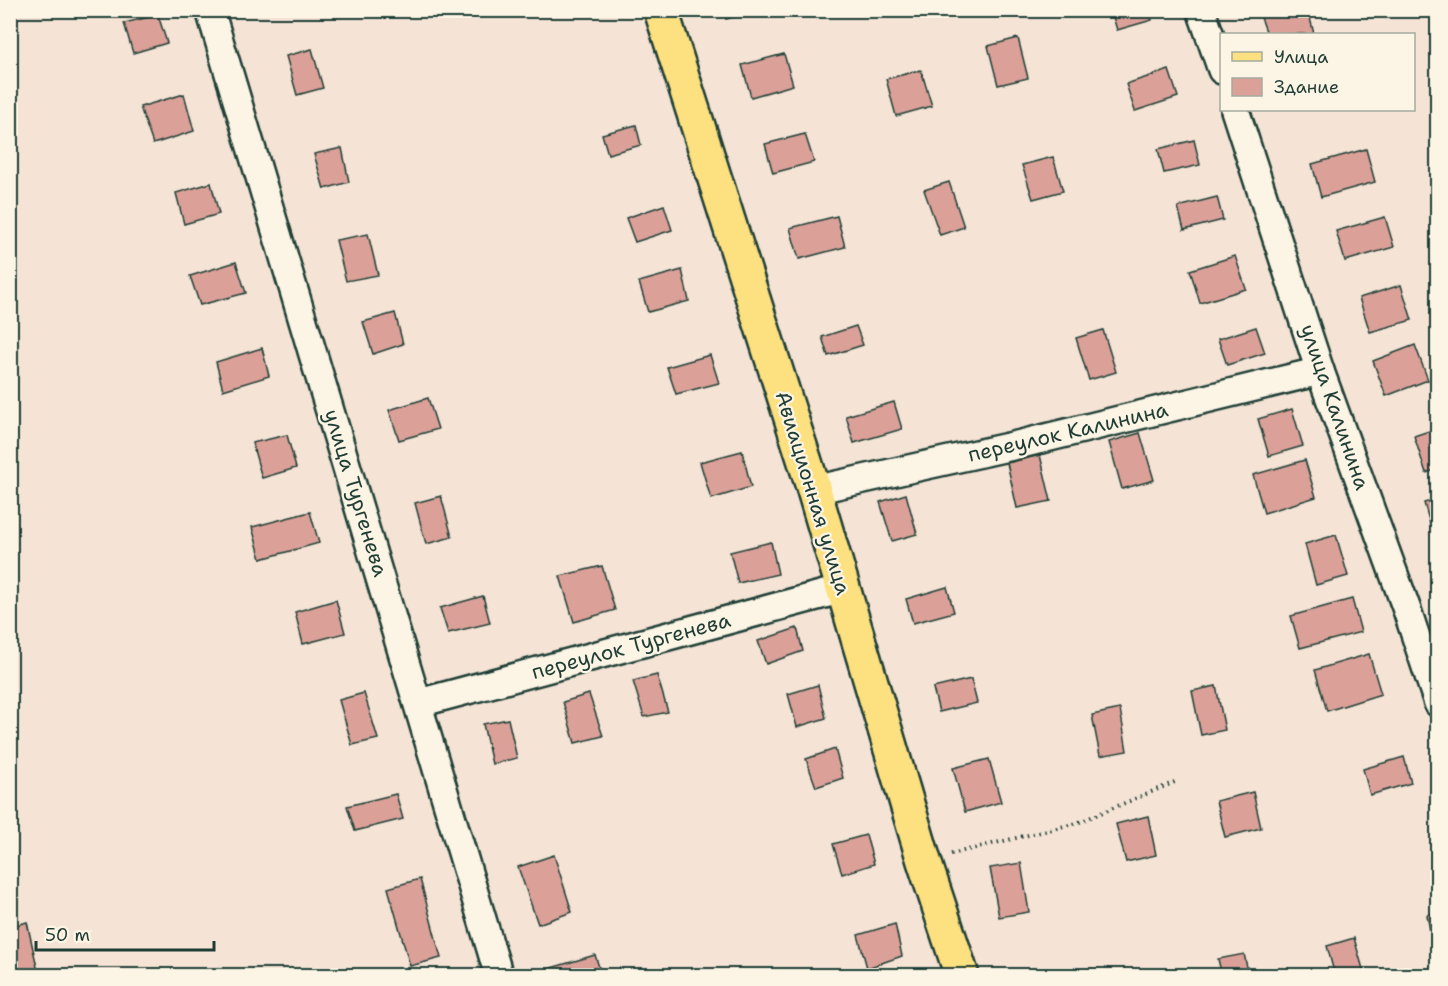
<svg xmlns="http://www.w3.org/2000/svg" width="1448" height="986" viewBox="0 0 1448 986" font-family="'Shantell Sans',sans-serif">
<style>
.building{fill:#dba199;stroke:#1f3d34;stroke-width:1.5}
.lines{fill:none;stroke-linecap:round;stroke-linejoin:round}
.minor-casing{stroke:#1f3d34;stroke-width:32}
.major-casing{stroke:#1f3d34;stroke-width:38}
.path{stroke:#1f3d34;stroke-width:4;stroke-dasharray:1.5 4.5;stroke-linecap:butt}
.minor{stroke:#fcf5e5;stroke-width:27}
.major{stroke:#fde080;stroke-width:33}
.labels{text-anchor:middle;stroke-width:4.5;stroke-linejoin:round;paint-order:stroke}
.street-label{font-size:21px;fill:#1f3d34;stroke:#fcf5e5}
</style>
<rect width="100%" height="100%" fill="#f5e4d6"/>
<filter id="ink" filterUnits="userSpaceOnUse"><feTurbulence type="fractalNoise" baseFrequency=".0167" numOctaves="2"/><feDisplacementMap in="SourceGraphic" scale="12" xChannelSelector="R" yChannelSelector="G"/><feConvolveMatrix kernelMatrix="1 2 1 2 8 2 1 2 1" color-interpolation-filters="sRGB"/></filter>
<g filter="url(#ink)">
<g class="building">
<polygon points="723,10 757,10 726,19"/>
<polygon points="1111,10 1150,10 1152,20 1117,30"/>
<polygon points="1263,10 1308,10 1314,34 1267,34 1259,12"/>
<polygon points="158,15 167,43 133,53 124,23"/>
<polygon points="1018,38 1028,78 998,85 988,46"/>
<polygon points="312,49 323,88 297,95 286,56"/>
<polygon points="784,54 793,85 751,97 742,65"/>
<polygon points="921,70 932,106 896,116 886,79"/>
<polygon points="1169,70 1178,97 1135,111 1126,84"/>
<polygon points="184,94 194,131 153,144 140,107"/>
<polygon points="636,125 641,145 608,154 602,134"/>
<polygon points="805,134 814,162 773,173 765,144"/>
<polygon points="1194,140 1200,165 1164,173 1158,149"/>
<polygon points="342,148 349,182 324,189 314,154"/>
<polygon points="1366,149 1375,182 1321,197 1312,164"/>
<polygon points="1053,157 1063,191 1033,199 1022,165"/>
<polygon points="949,182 964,227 940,235 924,190"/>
<polygon points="211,183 219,214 184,224 176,193"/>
<polygon points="1217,197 1223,220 1184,230 1178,207"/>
<polygon points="664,205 672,230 635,242 626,218"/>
<polygon points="837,216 845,247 799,259 790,228"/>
<polygon points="1385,217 1394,247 1345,261 1336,231"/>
<polygon points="368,234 378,275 346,281 336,240"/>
<polygon points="1235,256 1246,289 1200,303 1190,270"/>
<polygon points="236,262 246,293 200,305 190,276"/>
<polygon points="682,270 689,301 648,312 639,282"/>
<polygon points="1401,285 1412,320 1370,332 1359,298"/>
<polygon points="395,313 403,344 373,354 363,322"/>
<polygon points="856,326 863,345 828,356 822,337"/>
<polygon points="1256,327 1265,353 1227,365 1218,339"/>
<polygon points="1103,330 1116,372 1089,380 1076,338"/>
<polygon points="1415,345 1428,380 1386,396 1373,361"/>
<polygon points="262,348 269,376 223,390 216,362"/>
<polygon points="710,355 719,383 676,394 667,367"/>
<polygon points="428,398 438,429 399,440 389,410"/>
<polygon points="894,402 902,429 854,443 846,416"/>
<polygon points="1292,409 1303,446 1269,456 1258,419"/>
<polygon points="1438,428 1438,469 1426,473 1414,436"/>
<polygon points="1140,433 1154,480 1122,489 1109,442"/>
<polygon points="287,435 296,468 262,478 252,443"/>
<polygon points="742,451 751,487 711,499 700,462"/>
<polygon points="1040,455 1051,501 1017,508 1007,463"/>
<polygon points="1305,460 1316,497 1264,513 1253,475"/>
<polygon points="906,494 917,534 892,541 880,502"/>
<polygon points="441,496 452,537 426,544 415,503"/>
<polygon points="1438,499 1438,540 1435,541 1424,503"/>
<polygon points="310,512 319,543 261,559 252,527"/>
<polygon points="1336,535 1348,576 1316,585 1305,544"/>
<polygon points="771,542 778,574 738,583 730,552"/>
<polygon points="602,566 615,610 574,622 560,576"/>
<polygon points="947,587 954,612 913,623 906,599"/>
<polygon points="483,596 490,623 448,633 440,608"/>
<polygon points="1352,599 1361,632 1300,648 1291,616"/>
<polygon points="336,600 345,633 303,644 295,612"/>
<polygon points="797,628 803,651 766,664 758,641"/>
<polygon points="1369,654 1381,694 1327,711 1315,670"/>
<polygon points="657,675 668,712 644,717 633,681"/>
<polygon points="971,679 977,703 939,712 933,688"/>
<polygon points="818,685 826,718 797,727 788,694"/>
<polygon points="1216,686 1225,730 1201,735 1192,691"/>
<polygon points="364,693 378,739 352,745 339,700"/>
<polygon points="589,694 603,736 575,743 563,702"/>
<polygon points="1120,709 1127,751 1100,756 1092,715"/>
<polygon points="508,719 517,758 492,764 483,724"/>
<polygon points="835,749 843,778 816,787 806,759"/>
<polygon points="1404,757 1411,783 1370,795 1363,769"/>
<polygon points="989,759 1001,802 965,812 953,768"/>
<polygon points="1253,792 1261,828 1225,837 1216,801"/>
<polygon points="396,794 403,819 355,831 347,806"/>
<polygon points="1148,816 1156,855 1126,862 1116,824"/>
<polygon points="866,835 874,864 842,874 833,844"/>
<polygon points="554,855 572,912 538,924 518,867"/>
<polygon points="1021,863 1029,912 999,917 990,868"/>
<polygon points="420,879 441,958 410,966 388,888"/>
<polygon points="1438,912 1438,956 1435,956 1427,915"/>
<polygon points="27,922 39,976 10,976 10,927"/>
<polygon points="895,924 902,956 867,968 858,935"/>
<polygon points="1354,938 1365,976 1335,976 1327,946"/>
<polygon points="1244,954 1249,976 1222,976 1218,959"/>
<polygon points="595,955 602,976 554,976 551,968"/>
</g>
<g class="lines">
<defs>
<g id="minor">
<polyline points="210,10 499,976"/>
<polyline points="1201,10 1222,70"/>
<polyline points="1235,110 1320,371 1407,610 1438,703"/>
<polyline points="814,490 1017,445 1320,371"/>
<polyline points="419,703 843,589"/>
</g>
<polyline id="major" points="661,10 814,490 924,861 962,976"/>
</defs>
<use href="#minor" class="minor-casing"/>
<use href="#major" class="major-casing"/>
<polyline class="path" points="951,854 1077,823 1175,782"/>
<use href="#minor" class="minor"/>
<use href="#major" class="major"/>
</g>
</g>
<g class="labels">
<g class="street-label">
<text transform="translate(1335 407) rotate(71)" y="7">улица Калинина</text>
<text transform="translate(1068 432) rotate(-13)" y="7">переулок Калинина</text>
<text transform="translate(356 493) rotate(73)" y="7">улица Тургенева</text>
<text transform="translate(813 493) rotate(73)" y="7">Авиационная улица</text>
<text transform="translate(631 646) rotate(-15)" y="7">переулок Тургенева</text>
</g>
</g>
<rect width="1448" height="986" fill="none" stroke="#fcf5e5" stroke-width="36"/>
<rect x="18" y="18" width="1412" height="950" fill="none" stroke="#1f3d34" stroke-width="2" filter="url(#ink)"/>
<rect x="1220" y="33" width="195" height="78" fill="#fcf5e5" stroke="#a4ab9e" stroke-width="1.5"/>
<rect x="1232" y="52" width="30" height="9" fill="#fde080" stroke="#a4ab9e" stroke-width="1.5"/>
<text x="1274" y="63" font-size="18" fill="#1f3d34">Улица</text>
<rect x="1232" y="78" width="30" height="18" fill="#dba199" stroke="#a4ab9e" stroke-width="1.5"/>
<text x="1274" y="93" font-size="18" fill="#1f3d34">Здание</text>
<path d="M36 941v9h178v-9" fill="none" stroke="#1f3d34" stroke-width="3"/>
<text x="45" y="941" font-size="18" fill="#1f3d34" stroke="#fcf5e5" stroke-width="4.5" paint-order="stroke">50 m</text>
</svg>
